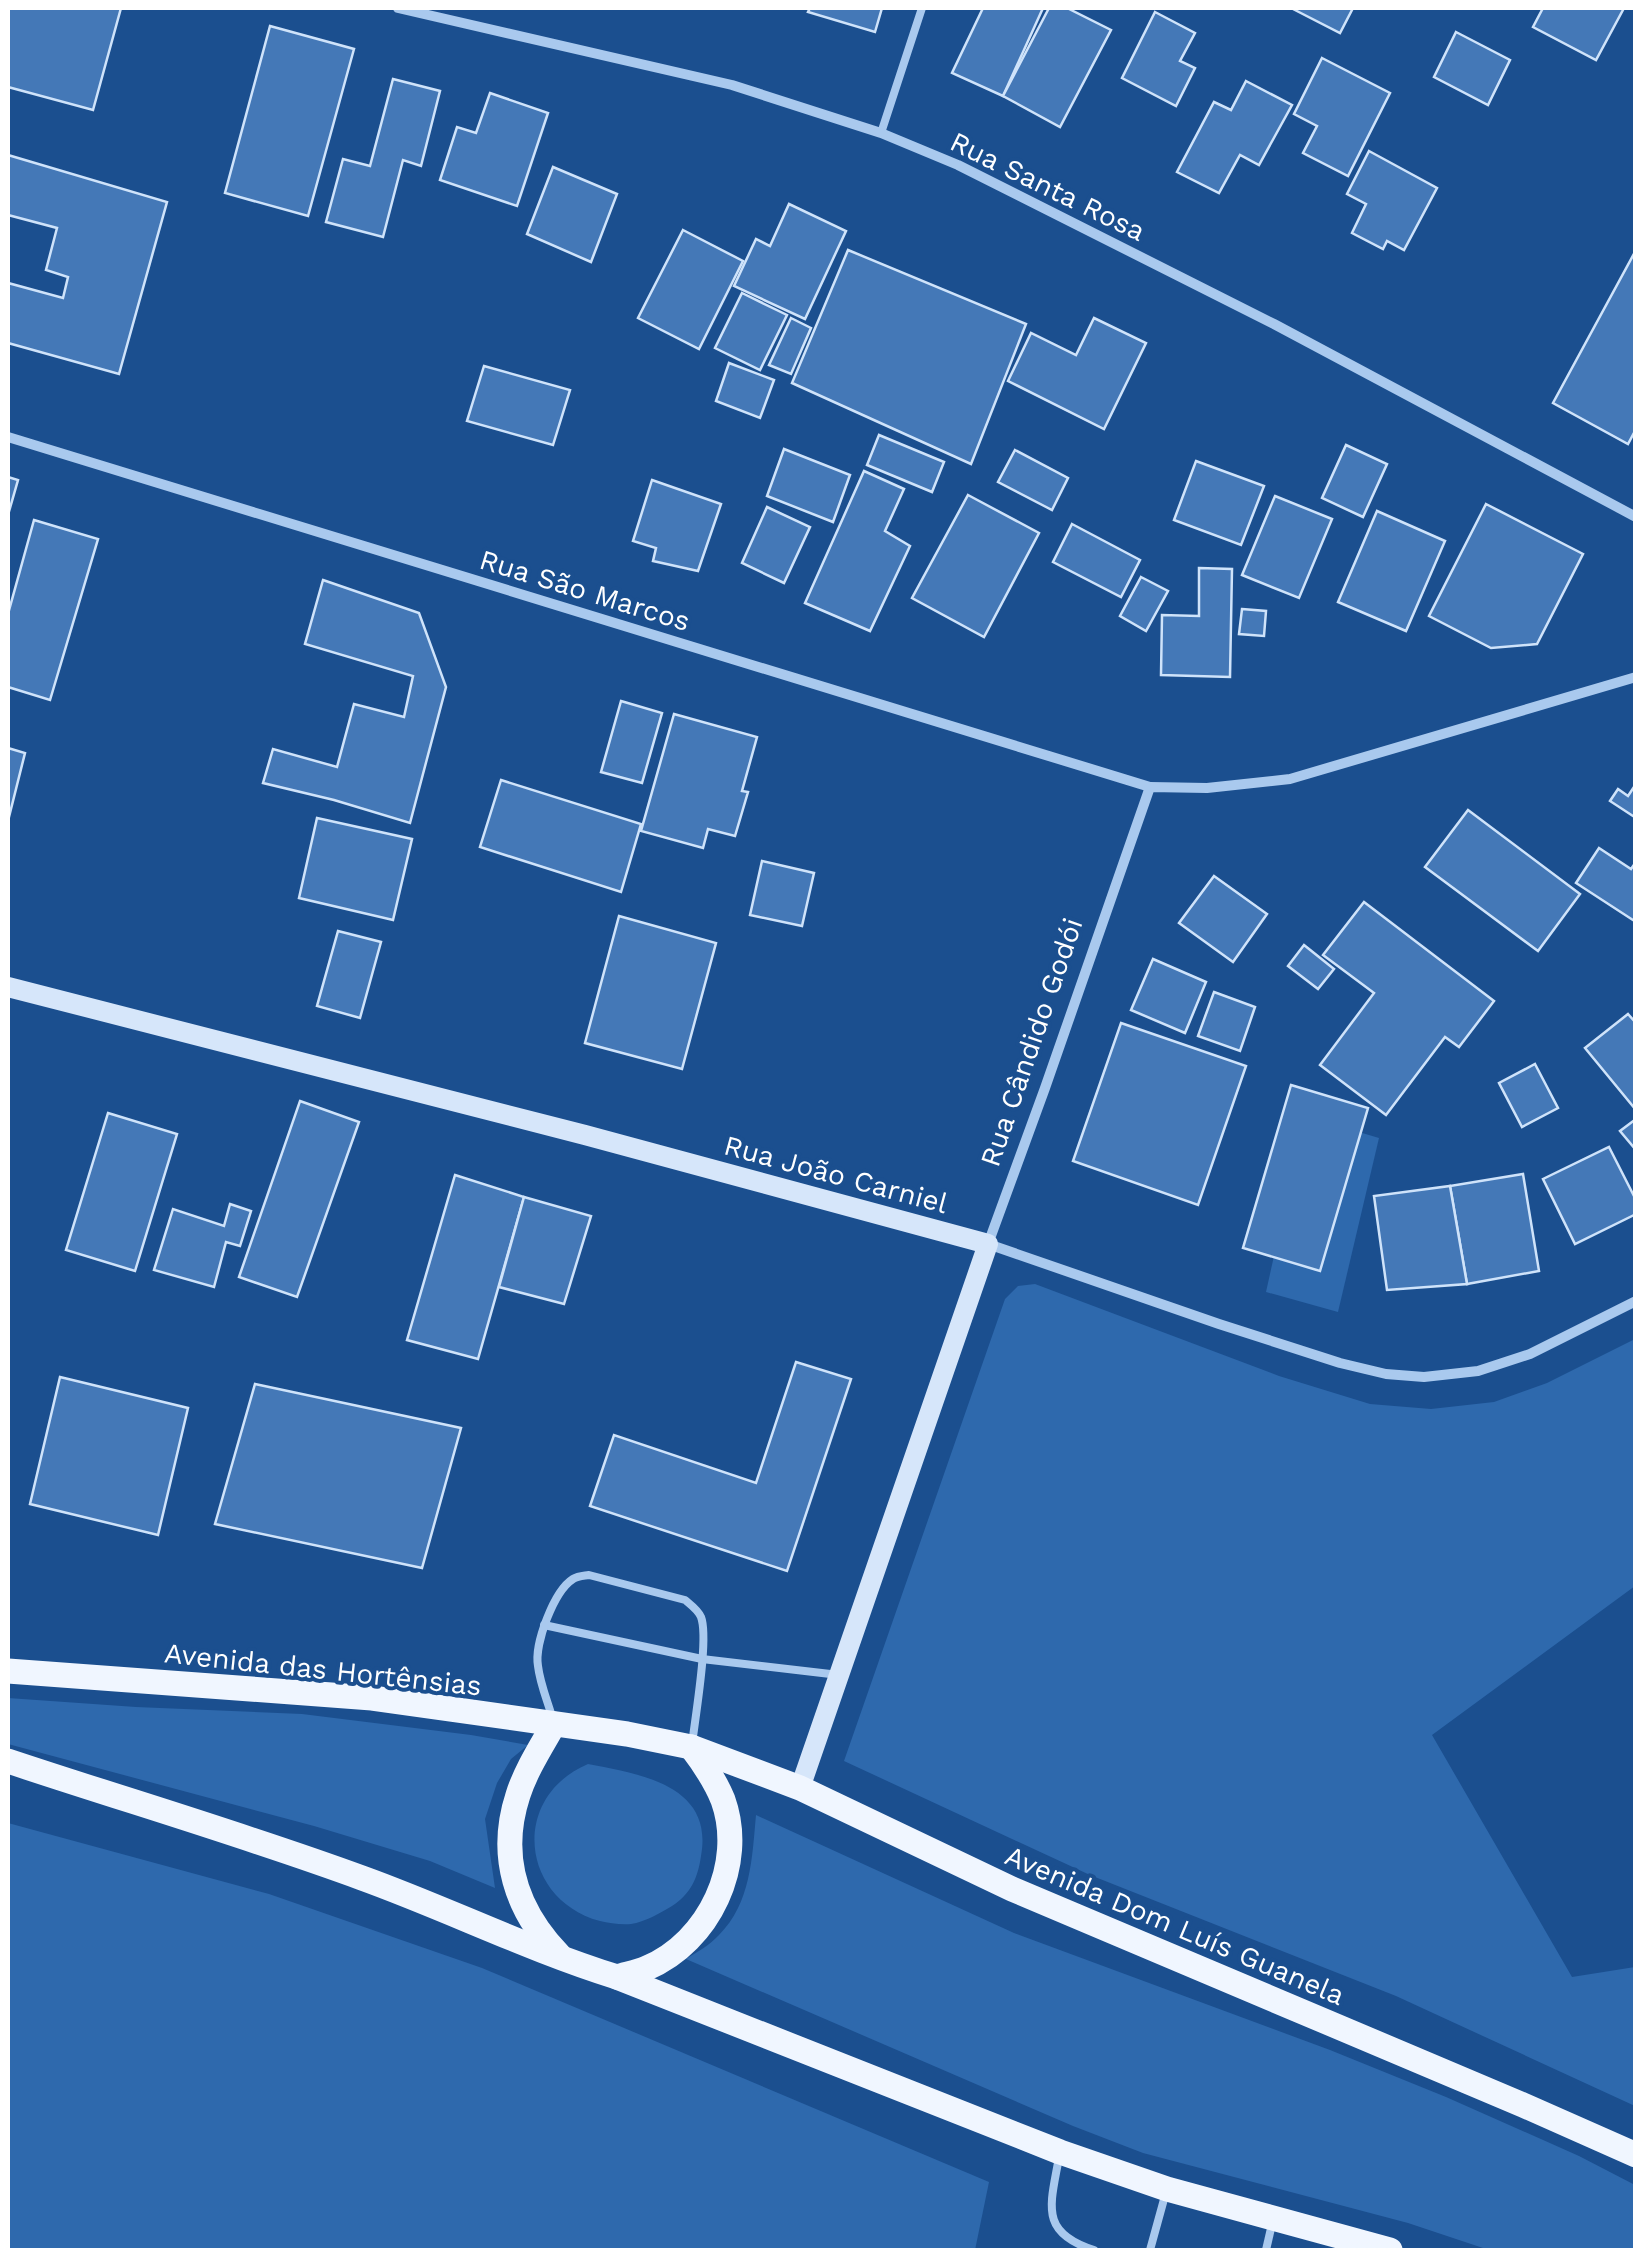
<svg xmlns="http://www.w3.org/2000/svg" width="1643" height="2258" viewBox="0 0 1643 2258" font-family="'Work Sans',sans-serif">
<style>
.green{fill:#2e69ad}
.building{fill:#4478b7;stroke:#cfe3fa;stroke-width:2.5}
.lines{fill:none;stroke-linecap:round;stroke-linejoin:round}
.lane{stroke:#a9c9ee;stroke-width:8}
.street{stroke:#a9c9ee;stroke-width:10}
.secondary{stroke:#d6e6fa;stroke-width:20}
.primary{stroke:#f0f6ff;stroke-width:25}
.labels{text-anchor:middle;stroke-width:8;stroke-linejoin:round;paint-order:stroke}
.street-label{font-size:28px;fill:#fff;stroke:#1b4f8f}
</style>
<rect width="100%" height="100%" fill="#1b4f8f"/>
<g class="green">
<polygon points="1305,1116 1379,1138 1338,1312 1266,1292"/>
<polygon points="1035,1284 1279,1376 1370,1404 1431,1409 1494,1402 1547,1383 1635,1339 1635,1586 1432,1735 1572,1977 1635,1967 1635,2106 1396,1996 1090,1875 844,1761 1005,1299 1018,1286"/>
<polygon points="8,1698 136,1707 302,1714 471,1735 528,1745 511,1759 497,1783 485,1819 495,1888 430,1861 314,1826 8,1744"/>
<path d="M588,1764C640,1774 714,1785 701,1856C698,1877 691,1894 672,1906C660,1913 645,1922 631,1924C621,1925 609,1923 600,1921C520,1899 510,1797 588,1764Z"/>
<path d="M756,1815L1014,1933L1330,2050L1446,2097L1579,2156L1635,2185V2250H1489L1408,2223L1143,2153L1073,2126L686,1959C697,1952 710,1945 719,1935C751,1903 752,1858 756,1815Z"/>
<polygon points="8,1823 269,1894 482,1968 989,2182 975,2250 8,2250"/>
</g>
<g class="building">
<polygon points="8,8 121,8 93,110 8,87"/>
<polygon points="810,8 882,8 875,32 808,12"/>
<polygon points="983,8 1043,8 1003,96 952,73"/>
<polygon points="1049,8 1067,8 1111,30 1060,127 1003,96"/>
<polygon points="1291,8 1353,8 1340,33"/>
<polygon points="1543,8 1624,8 1596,60 1533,27"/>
<polygon points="1155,12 1195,33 1180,61 1195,68 1176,106 1122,78"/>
<polygon points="270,26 354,49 308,216 225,193"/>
<polygon points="1456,32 1510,60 1488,105 1434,77"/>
<polygon points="1322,58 1390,93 1348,176 1303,153 1317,126 1294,114"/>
<polygon points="393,79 440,91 421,166 403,160 383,237 326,222 343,159 370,166"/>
<polygon points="1246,81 1292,105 1259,165 1240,155 1219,193 1177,172 1214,102 1231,110"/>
<polygon points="490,93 548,113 517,206 440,180 457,127 476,133"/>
<polygon points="1369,151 1437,188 1404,250 1387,241 1383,249 1352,233 1366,204 1347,194"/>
<polygon points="8,155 167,202 119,374 8,343 8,283 63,298 68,277 46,270 57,228 8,215"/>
<polygon points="553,167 617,194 591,262 527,234"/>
<polygon points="789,204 846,231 805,319 734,286 756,239 770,246"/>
<polygon points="683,230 743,261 699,349 638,318"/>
<polygon points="848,250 1026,324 971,464 792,383"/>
<polygon points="1636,250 1636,429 1628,444 1553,403"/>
<polygon points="742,293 787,315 760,370 715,348"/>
<polygon points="791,318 811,328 791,374 769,365"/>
<polygon points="1094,318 1146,343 1104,429 1008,381 1031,333 1076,355"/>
<polygon points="729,363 774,380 760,418 716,401"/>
<polygon points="484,366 570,390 553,445 467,421"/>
<polygon points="879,435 944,462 932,492 867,465"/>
<polygon points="1346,445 1387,464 1363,517 1322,498"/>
<polygon points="784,449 850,475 833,522 767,496"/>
<polygon points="1015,450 1068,478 1052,510 998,482"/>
<polygon points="1196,461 1264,486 1241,545 1174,520"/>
<polygon points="864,471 904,489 885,531 910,546 870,631 805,603"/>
<polygon points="8,477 18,480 8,515"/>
<polygon points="652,480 721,504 698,571 653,561 656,548 633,541"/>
<polygon points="968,495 1039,533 984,637 912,598"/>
<polygon points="1275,496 1332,519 1299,598 1242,575"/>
<polygon points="1486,504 1583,554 1537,644 1491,648 1429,616"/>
<polygon points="767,507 810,527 784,583 742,563"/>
<polygon points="1377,511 1445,541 1406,631 1338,602"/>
<polygon points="34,520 98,539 50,700 8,687 8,614"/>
<polygon points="1072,524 1140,560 1121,597 1053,562"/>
<polygon points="1199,568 1232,569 1230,677 1161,675 1162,615 1199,616"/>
<polygon points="1141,577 1168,591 1146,631 1120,616"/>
<polygon points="323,580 419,613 446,687 410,823 334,800 263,783 273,749 337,767 354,704 404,717 413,676 305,644"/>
<polygon points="1242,609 1266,611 1264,636 1239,634"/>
<polygon points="621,701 662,713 642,783 601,772"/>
<polygon points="674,714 757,737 742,791 748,792 735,836 708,829 703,848 641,831"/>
<polygon points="8,748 25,753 8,821"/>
<polygon points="501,780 641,824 621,892 480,847"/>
<polygon points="1636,784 1636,818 1610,801 1618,789 1628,796"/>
<polygon points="1468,810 1580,894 1538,951 1425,867"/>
<polygon points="317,818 412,839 393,920 299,898"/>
<polygon points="1599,848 1631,869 1636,862 1636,922 1576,883"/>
<polygon points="762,861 814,873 802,926 750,915"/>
<polygon points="1214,876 1267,914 1233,962 1179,923"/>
<polygon points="1364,902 1494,1001 1459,1047 1445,1037 1386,1115 1320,1065 1374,993 1323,955"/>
<polygon points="619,916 716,943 682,1069 585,1043"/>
<polygon points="338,931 381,942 360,1018 317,1006"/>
<polygon points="1304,945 1334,969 1318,989 1288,966"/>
<polygon points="1153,959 1206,982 1185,1033 1131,1010"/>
<polygon points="1214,992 1255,1007 1240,1051 1198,1036"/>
<polygon points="1628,1014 1636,1023 1636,1110 1585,1048"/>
<polygon points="1121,1023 1246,1066 1198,1205 1073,1161"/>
<polygon points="1535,1064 1558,1108 1522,1127 1499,1083"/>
<polygon points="1291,1085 1368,1108 1320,1271 1243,1248"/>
<polygon points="300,1101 359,1122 297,1297 239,1277"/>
<polygon points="108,1113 177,1134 135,1271 66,1250"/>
<polygon points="1636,1119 1636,1150 1620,1131"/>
<polygon points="1609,1147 1636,1200 1636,1214 1575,1244 1543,1179"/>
<polygon points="1523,1174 1539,1271 1467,1284 1450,1186"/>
<polygon points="455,1175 524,1197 478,1359 407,1340"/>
<polygon points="1450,1186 1467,1284 1387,1290 1374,1196"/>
<polygon points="524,1197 591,1216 564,1304 499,1287"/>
<polygon points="230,1204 251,1211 240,1246 226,1242 214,1287 154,1270 173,1209 224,1226"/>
<polygon points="796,1362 851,1379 787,1571 590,1506 614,1435 756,1483"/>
<polygon points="60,1377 188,1408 158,1535 30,1504"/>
<polygon points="255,1384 461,1428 422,1568 215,1524"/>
</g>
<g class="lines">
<g class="lane">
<polyline points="881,133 922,8"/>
<polyline points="544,1625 702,1659 839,1675"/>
<path d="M553,1720C548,1702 540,1684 538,1666C534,1644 554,1591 573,1579C578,1576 583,1576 589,1575L685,1600C691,1605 698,1610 701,1617C709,1638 695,1718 692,1745"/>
<path d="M1059,2157C1051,2204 1038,2232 1094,2250"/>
<polyline points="1150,2250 1166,2192"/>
<polyline points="1266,2250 1272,2224"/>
</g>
<g class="street">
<polyline points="398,8 732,85 881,133 958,165 1274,324 1636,517"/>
<polyline points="8,437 1150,787"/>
<polyline points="1636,677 1290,779 1207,788 1150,787 1045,1088 988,1244 1219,1324 1340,1363 1386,1374 1424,1377 1478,1371 1530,1354 1636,1301"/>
</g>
<polyline class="secondary" points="8,987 585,1135 988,1244 800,1788"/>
<g class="primary">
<polyline points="8,1671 372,1698 627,1734 691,1747 800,1788 1012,1889 1523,2105 1636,2155"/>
<path d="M554,1724C541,1747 526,1770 518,1795C498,1856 516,1910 559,1955"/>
<path d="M8,1761C125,1800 245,1835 362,1878C448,1909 530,1950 617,1977L1060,2152L1167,2189L1390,2250"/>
<path d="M617,1977C627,1974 638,1972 647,1968C709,1942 746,1864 723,1800C715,1780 704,1764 691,1747"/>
</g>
</g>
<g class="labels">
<g class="street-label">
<text transform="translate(1048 186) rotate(26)" y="10">Rua Santa Rosa</text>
<text transform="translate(585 590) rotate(17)" y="10">Rua São Marcos</text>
<text transform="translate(1031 1042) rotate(-71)" y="10">Rua Cândido Godói</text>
<text transform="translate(836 1174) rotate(15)" y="10">Rua João Carniel</text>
<text transform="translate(323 1669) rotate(6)" y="10">Avenida das Hortênsias</text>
<text transform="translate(1175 1925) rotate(23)" y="10">Avenida Dom Luís Guanela</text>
</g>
</g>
<rect width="1643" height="2258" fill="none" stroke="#ffffff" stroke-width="20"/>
</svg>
